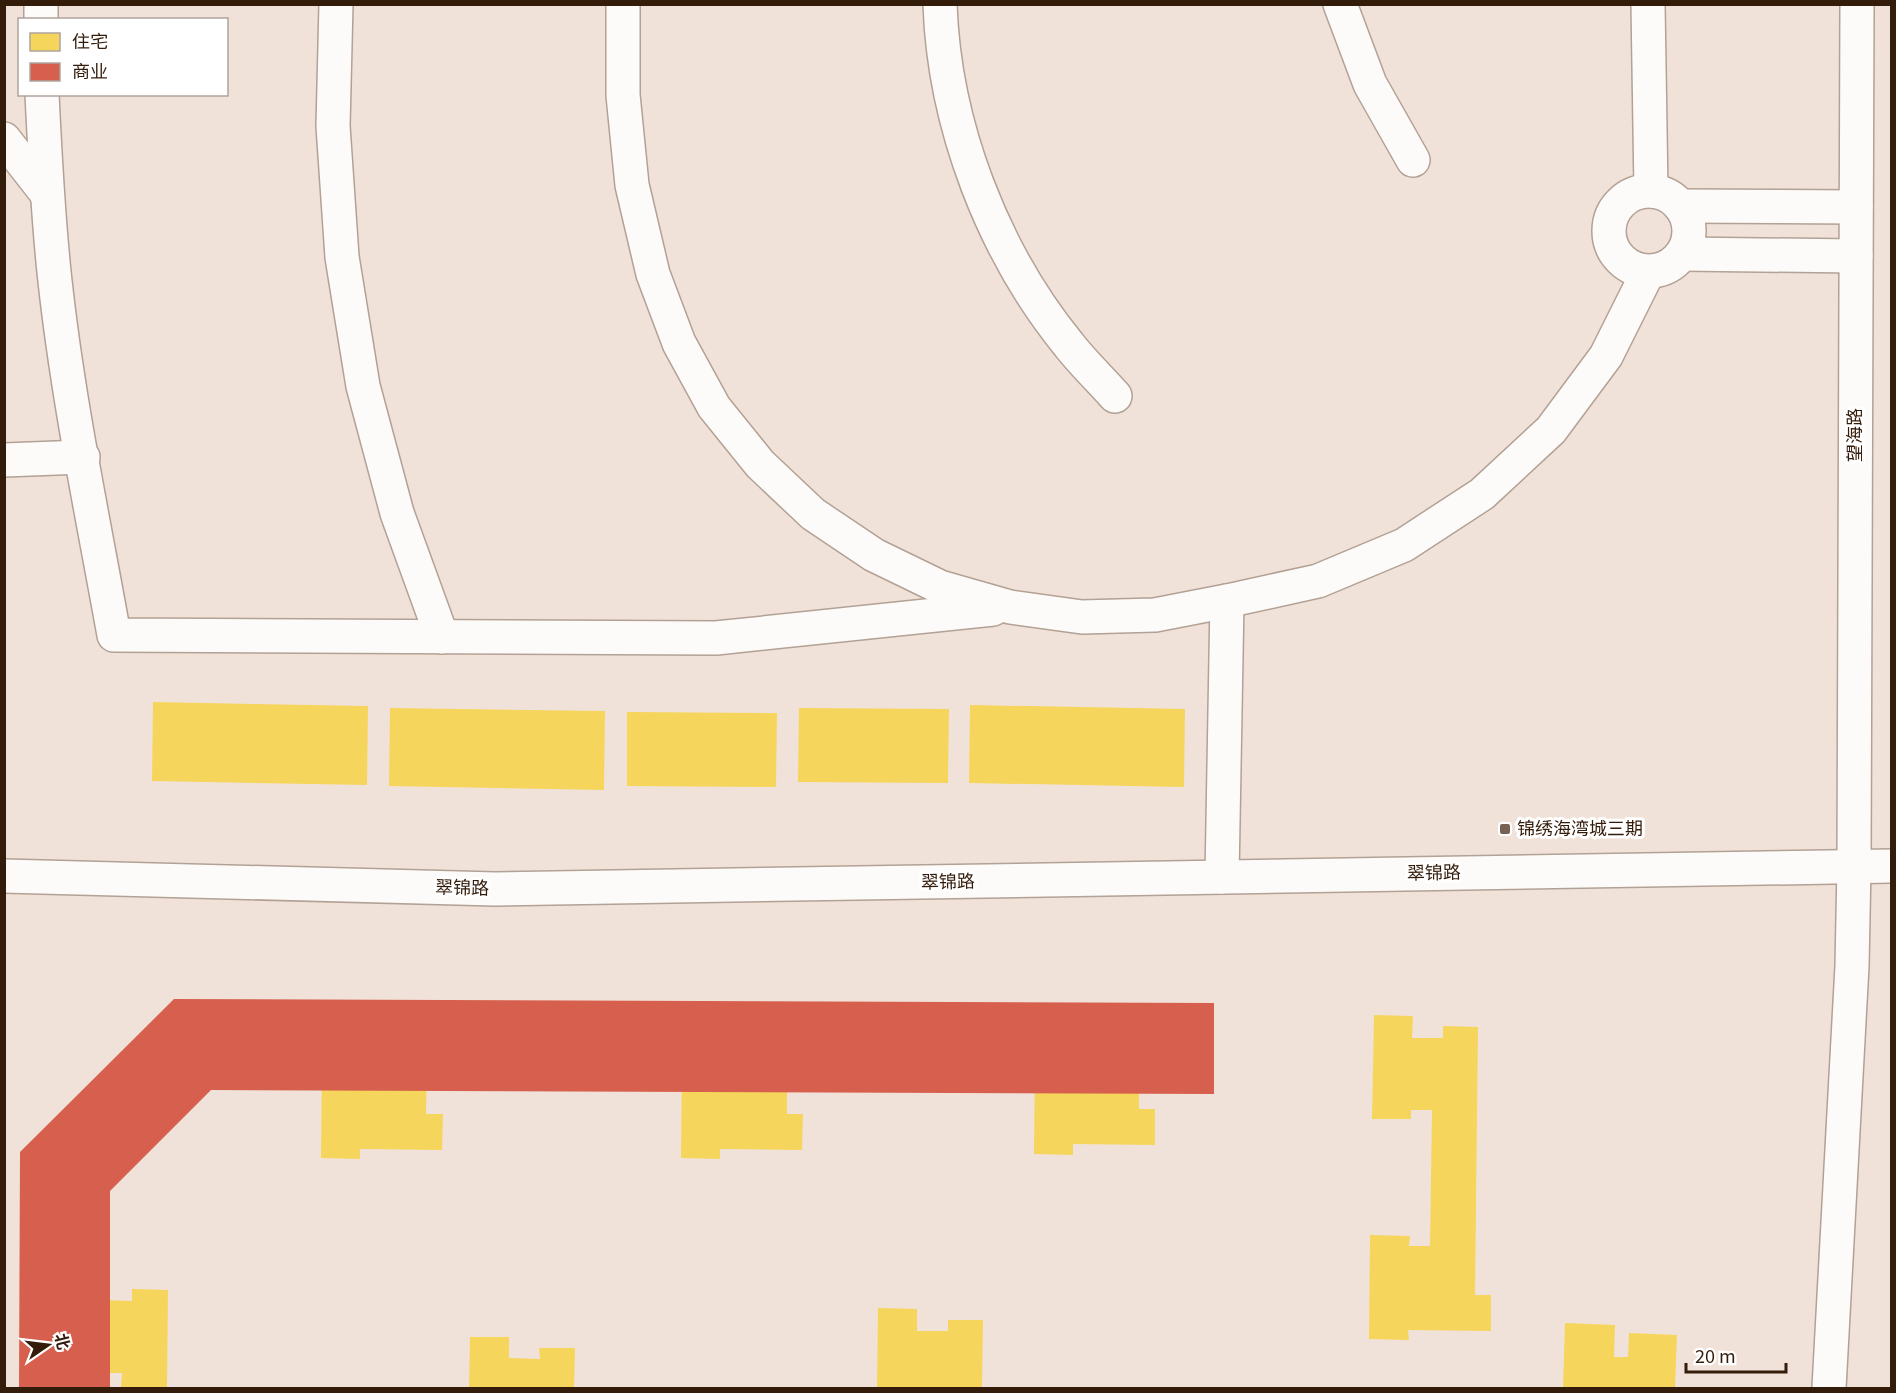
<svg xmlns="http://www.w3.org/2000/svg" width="1896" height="1393" viewBox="0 0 1896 1393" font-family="Georgia,'Noto Sans SC',serif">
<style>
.homes{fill:#f6d55c}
.shops{fill:#d6604d}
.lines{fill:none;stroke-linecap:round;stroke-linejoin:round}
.minor-casing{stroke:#b2a194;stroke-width:36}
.minor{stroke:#fdfbf9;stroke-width:33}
.poi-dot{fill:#766153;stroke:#fff;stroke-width:2}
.labels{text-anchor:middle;stroke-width:6;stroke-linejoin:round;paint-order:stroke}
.street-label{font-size:18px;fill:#341c0b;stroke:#fff}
.poi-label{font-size:18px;fill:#341c0b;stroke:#fff;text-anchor:start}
</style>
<rect width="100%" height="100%" fill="#f1e2d9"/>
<g class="homes">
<polygon points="153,702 368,706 367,785 152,781"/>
<polygon points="970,705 1185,709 1184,787 969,783"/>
<polygon points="390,708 605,711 604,790 389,786"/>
<polygon points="799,708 949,709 948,783 798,782"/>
<polygon points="627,712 777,713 776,787 627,786"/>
<polygon points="1374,1015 1413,1016 1412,1038 1443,1038 1443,1026 1478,1027 1475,1295 1491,1295 1491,1331 1408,1330 1409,1340 1369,1339 1370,1235 1410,1236 1409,1246 1430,1246 1432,1110 1411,1110 1411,1119 1372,1119"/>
<polygon points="1035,1050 1074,1051 1074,1060 1139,1062 1139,1109 1155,1109 1155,1145 1073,1144 1073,1155 1034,1154"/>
<polygon points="682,1054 722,1055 721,1065 787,1066 787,1114 803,1114 802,1150 720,1149 720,1159 681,1158"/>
<polygon points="322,1055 361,1055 361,1065 427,1067 426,1114 443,1114 442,1150 360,1149 360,1159 321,1158"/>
<polygon points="63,1278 102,1279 102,1300 132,1301 132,1289 168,1290 167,1388 121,1388 122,1373 101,1373 101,1383 61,1382"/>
<polygon points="878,1308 917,1309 917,1331 948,1331 948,1320 983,1320 982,1388 877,1388"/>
<polygon points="1565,1323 1615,1325 1614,1357 1628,1357 1629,1333 1677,1335 1675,1388 1563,1388"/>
<polygon points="470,1337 509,1337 509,1358 540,1359 539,1348 575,1348 574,1388 469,1388"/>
</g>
<polygon class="shops" points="174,999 1214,1003 1214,1094 211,1090 110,1191 110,1388 19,1388 20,1152"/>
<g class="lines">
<defs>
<g id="minor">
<polyline points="41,4 41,20"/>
<polyline points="336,4 333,126 342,257 363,386 397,513 442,637"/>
<polyline points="623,4 623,95 632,185 653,274 679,343 714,407 760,464 813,514 874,555 940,587 1010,607 1082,617 1155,615 1227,601 1318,581 1404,545 1482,494 1551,430 1606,356 1648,272"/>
<path d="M940,4C944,125 993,252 1069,345C1083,363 1100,379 1115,396"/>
<polyline points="1340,4 1370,84 1413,160"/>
<polyline points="1648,4 1651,191"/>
<path d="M42,94C45,157 48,219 55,281C68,400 93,518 114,635L716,638L993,609"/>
<polyline points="4,139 47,194"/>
<circle cx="1649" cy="231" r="40"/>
<polyline points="1680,206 1856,207"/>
<polyline points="1682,254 1856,256"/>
<polyline points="4,460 83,457"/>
<polyline points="4,876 495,889 1892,866"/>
<polyline points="1222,877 1227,601"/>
<polyline points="1829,1388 1852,966 1854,866 1857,4"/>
</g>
</defs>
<use href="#minor" class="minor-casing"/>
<use href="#minor" class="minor"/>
</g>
<rect class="poi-dot" x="1499" y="823" width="12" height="12" rx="3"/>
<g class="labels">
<g class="street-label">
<text transform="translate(1855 435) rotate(-90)" y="6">望海路</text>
<text transform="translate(1434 873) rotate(-1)" y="6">翠锦路</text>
<text transform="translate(948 882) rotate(-1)" y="6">翠锦路</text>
<text transform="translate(462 888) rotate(1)" y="6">翠锦路</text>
</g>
<g class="poi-label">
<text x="1517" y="835">锦绣海湾城三期</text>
</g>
</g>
<rect width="1896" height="1393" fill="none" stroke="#341c0b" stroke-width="12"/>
<rect x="18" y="18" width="210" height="78" fill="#ffffff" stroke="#aea49d" stroke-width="1.5"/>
<rect x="30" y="33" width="30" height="18" fill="#f6d55c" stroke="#aea49d" stroke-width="1.5"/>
<text x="72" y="48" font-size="18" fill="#341c0b">住宅</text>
<rect x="30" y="63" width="30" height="18" fill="#d6604d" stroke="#aea49d" stroke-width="1.5"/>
<text x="72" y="78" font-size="18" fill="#341c0b">商业</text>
<g transform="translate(48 1345) rotate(76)" stroke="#ffffff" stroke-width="4.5" paint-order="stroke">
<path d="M0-4.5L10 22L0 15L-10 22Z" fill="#341c0b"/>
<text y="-9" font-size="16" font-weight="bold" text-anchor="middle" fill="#341c0b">北</text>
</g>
<path d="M1686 1363v9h100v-9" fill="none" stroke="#341c0b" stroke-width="3"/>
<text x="1695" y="1363" font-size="18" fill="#341c0b" stroke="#ffffff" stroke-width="4.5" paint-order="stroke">20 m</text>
</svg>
